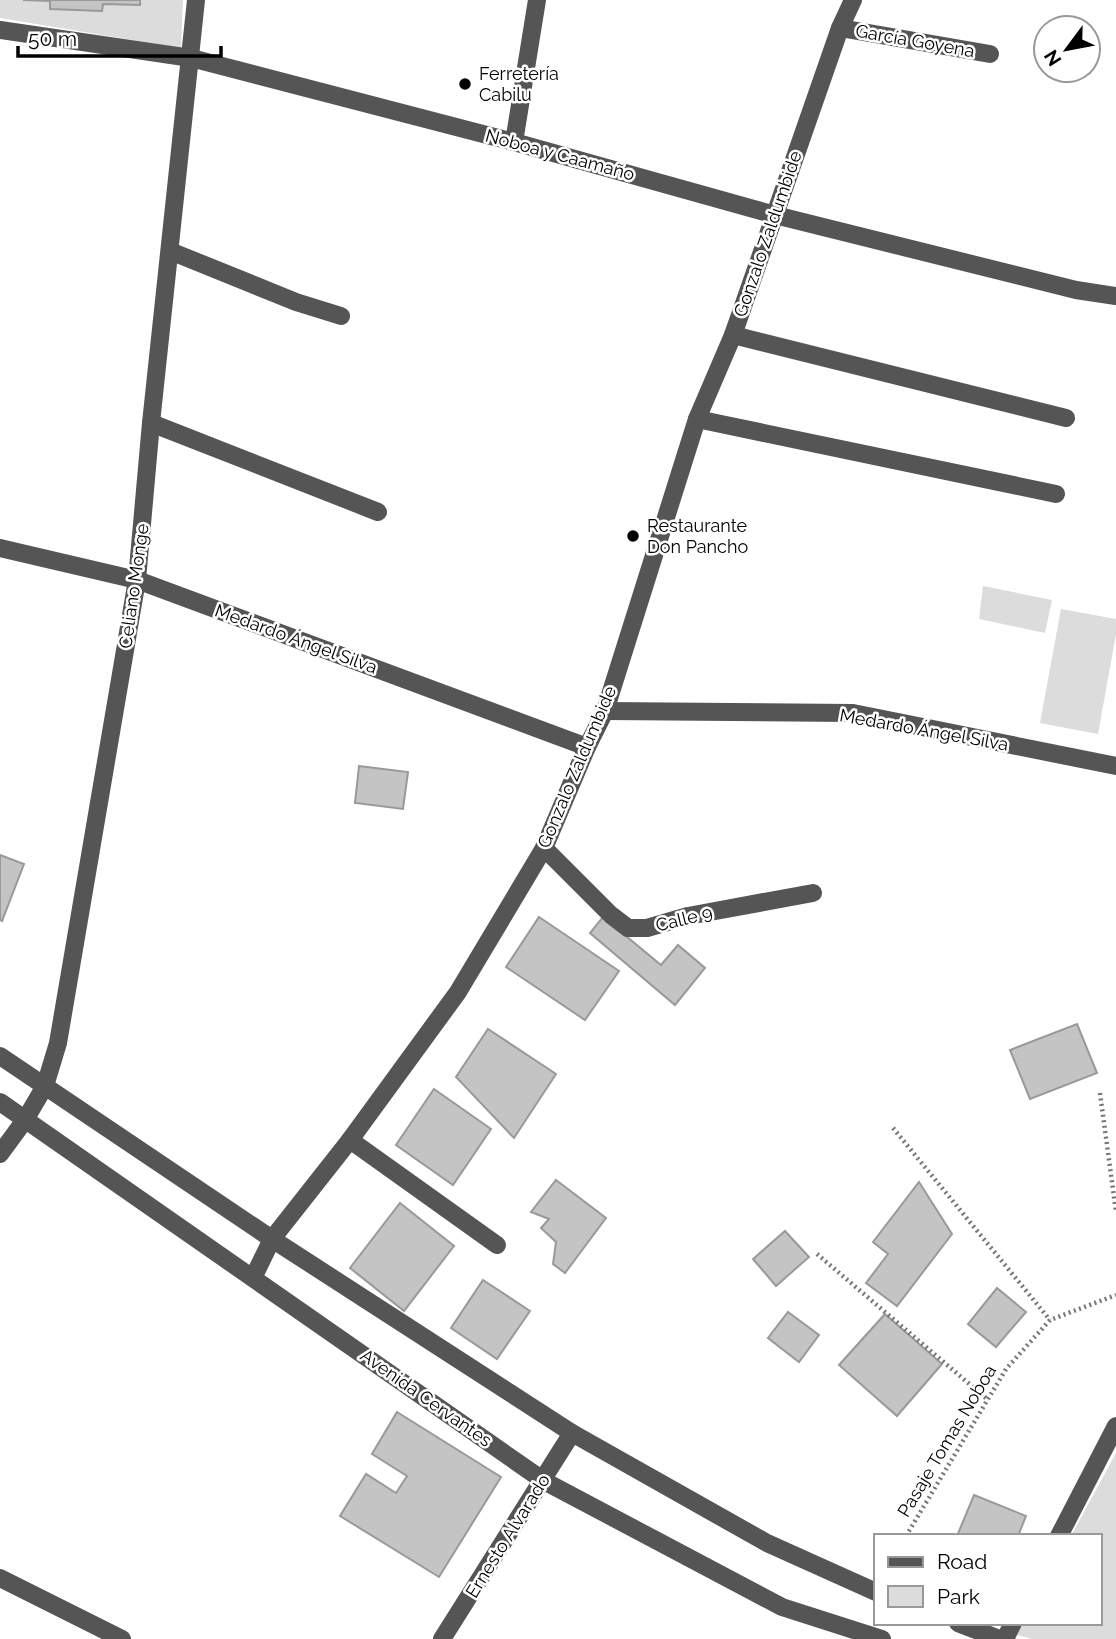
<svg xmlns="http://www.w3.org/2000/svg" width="1116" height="1639" viewBox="0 0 1116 1639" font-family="Raleway,sans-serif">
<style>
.green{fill:#dcdcdc}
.building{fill:#c4c4c4;stroke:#999;stroke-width:2}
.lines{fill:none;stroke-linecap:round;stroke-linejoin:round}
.path{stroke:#777;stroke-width:4.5;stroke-dasharray:2 3.5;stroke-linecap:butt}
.minor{stroke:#555;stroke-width:18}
.poi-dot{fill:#000;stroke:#fff;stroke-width:2.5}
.labels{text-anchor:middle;stroke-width:5;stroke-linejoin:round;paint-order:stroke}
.street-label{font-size:18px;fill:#000;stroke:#fff}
.poi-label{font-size:18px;fill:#000;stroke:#fff;text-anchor:start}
</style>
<rect width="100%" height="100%" fill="#fff"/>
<g class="green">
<polygon points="0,0 183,0 181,48 0,18"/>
<polygon points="983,586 1052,600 1045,633 979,619"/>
<polygon points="1061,609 1116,619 1116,634 1098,734 1040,723"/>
<polygon points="1116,1453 1116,1639 1032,1639 1017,1635 1023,1623 1100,1623 1100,1536 1071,1536"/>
</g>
<g class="building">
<polygon points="23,0 140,0 140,5 103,4 102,11 50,9 50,1"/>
<polygon points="359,766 408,772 403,809 355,803"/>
<polygon points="0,855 24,864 2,921 0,920"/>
<polygon points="539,917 619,971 585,1020 506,967"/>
<polygon points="603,917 661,965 678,945 705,968 675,1005 590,933"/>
<polygon points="1077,1024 1097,1073 1030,1099 1010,1050"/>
<polygon points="488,1029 556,1074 514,1138 456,1077"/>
<polygon points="434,1089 491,1129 453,1185 396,1145"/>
<polygon points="556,1180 606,1218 565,1273 553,1264 556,1242 541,1228 549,1219 531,1212"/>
<polygon points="919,1182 952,1234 897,1306 866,1283 888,1254 873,1242"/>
<polygon points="400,1203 454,1246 404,1311 350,1268"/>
<polygon points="785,1231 809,1257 776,1286 753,1259"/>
<polygon points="483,1280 530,1311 497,1359 451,1328"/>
<polygon points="997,1288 1026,1312 996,1347 968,1324"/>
<polygon points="788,1312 819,1335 799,1362 768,1338"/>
<polygon points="885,1314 942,1364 897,1416 839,1365"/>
<polygon points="397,1412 501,1477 439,1577 340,1516 366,1474 396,1493 407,1476 372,1454"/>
<polygon points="974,1495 1026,1516 1018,1536 957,1536"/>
</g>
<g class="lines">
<g class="path">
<polyline points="1100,1093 1116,1212"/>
<polyline points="893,1128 1050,1320"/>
<polyline points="817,1254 987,1399"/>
<polyline points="906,1536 1006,1369 1050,1320 1116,1295"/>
</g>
<g class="minor">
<polyline points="840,28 990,54"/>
<polyline points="0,30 191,58 514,142 775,215 1076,290 1116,296"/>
<polyline points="514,142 537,0"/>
<polyline points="170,251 296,302 341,316"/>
<polyline points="733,335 1066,418"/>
<polyline points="697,419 1056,494"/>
<polyline points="151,423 378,512"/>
<polyline points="0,548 137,580 587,747"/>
<polyline points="605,711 853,713 1116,766"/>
<polyline points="544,848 611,915 628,928 647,928 688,916 813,893"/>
<polyline points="0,1056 272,1239 572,1433 767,1543 876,1592"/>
<polyline points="0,1102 544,1481 782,1607 882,1639"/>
<polyline points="350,1140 497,1245"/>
<polyline points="0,1154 25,1120 45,1086 58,1043 137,580 151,423 196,0"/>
<polyline points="253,1278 272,1239 350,1140 458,992 544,848 587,747 605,711 697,419 733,335 840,28 853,0"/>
<polyline points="1059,1536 1116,1426"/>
<polyline points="0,1578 122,1639"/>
<polyline points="958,1623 999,1639"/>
<polyline points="442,1639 572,1433"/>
<polyline points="1005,1639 1013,1623"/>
</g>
</g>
<g class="poi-dot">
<circle cx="465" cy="84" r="7"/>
<circle cx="633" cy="536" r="7"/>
</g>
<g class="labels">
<g class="street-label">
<text transform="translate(915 41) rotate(10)" y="6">García Goyena</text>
<text transform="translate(560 155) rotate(15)" y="6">Noboa y Caamaño</text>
<text transform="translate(768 234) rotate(-71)" y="6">Gonzalo Zaldumbide</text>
<text transform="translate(134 586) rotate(-82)" y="6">Celiano Monge</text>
<text transform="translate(296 639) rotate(20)" y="6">Medardo Ángel Silva</text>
<text transform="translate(924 730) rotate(10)" y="6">Medardo Ángel Silva</text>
<text transform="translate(577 767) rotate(-67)" y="6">Gonzalo Zaldumbide</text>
<text transform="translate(684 919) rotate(-14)" y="6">Calle 9</text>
<text transform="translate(426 1398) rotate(35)" y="6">Avenida Cervantes</text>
<text transform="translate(947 1441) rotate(-59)" y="6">Pasaje Tomas Noboa</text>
<text transform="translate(508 1536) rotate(-58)" y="6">Ernesto Alvarado</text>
</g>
<g class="poi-label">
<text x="479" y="80">Ferretería<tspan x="479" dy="21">Cabilu</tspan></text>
<text x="647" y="532">Restaurante<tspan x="647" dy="21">Don Pancho</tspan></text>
</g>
</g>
<rect x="874" y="1534" width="228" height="91" fill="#ffffff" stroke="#999999" stroke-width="2"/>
<rect x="888" y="1557" width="35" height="10" fill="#555555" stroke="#999999" stroke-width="2"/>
<text x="937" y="1569" font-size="21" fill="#000000">Road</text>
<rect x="888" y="1586" width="35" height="21" fill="#dcdcdc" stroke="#999999" stroke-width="2"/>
<text x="937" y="1604" font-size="21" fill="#000000">Park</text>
<g transform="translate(1067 49) rotate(238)"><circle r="33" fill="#ffffff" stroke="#999999" stroke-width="2"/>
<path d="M0-5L12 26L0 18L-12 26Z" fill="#000000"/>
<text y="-10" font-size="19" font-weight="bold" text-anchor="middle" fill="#000000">N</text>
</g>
<path d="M18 46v10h203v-10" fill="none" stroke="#000000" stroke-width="3.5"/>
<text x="28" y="46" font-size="21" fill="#000000" stroke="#ffffff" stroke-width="5" paint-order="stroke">50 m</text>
</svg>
